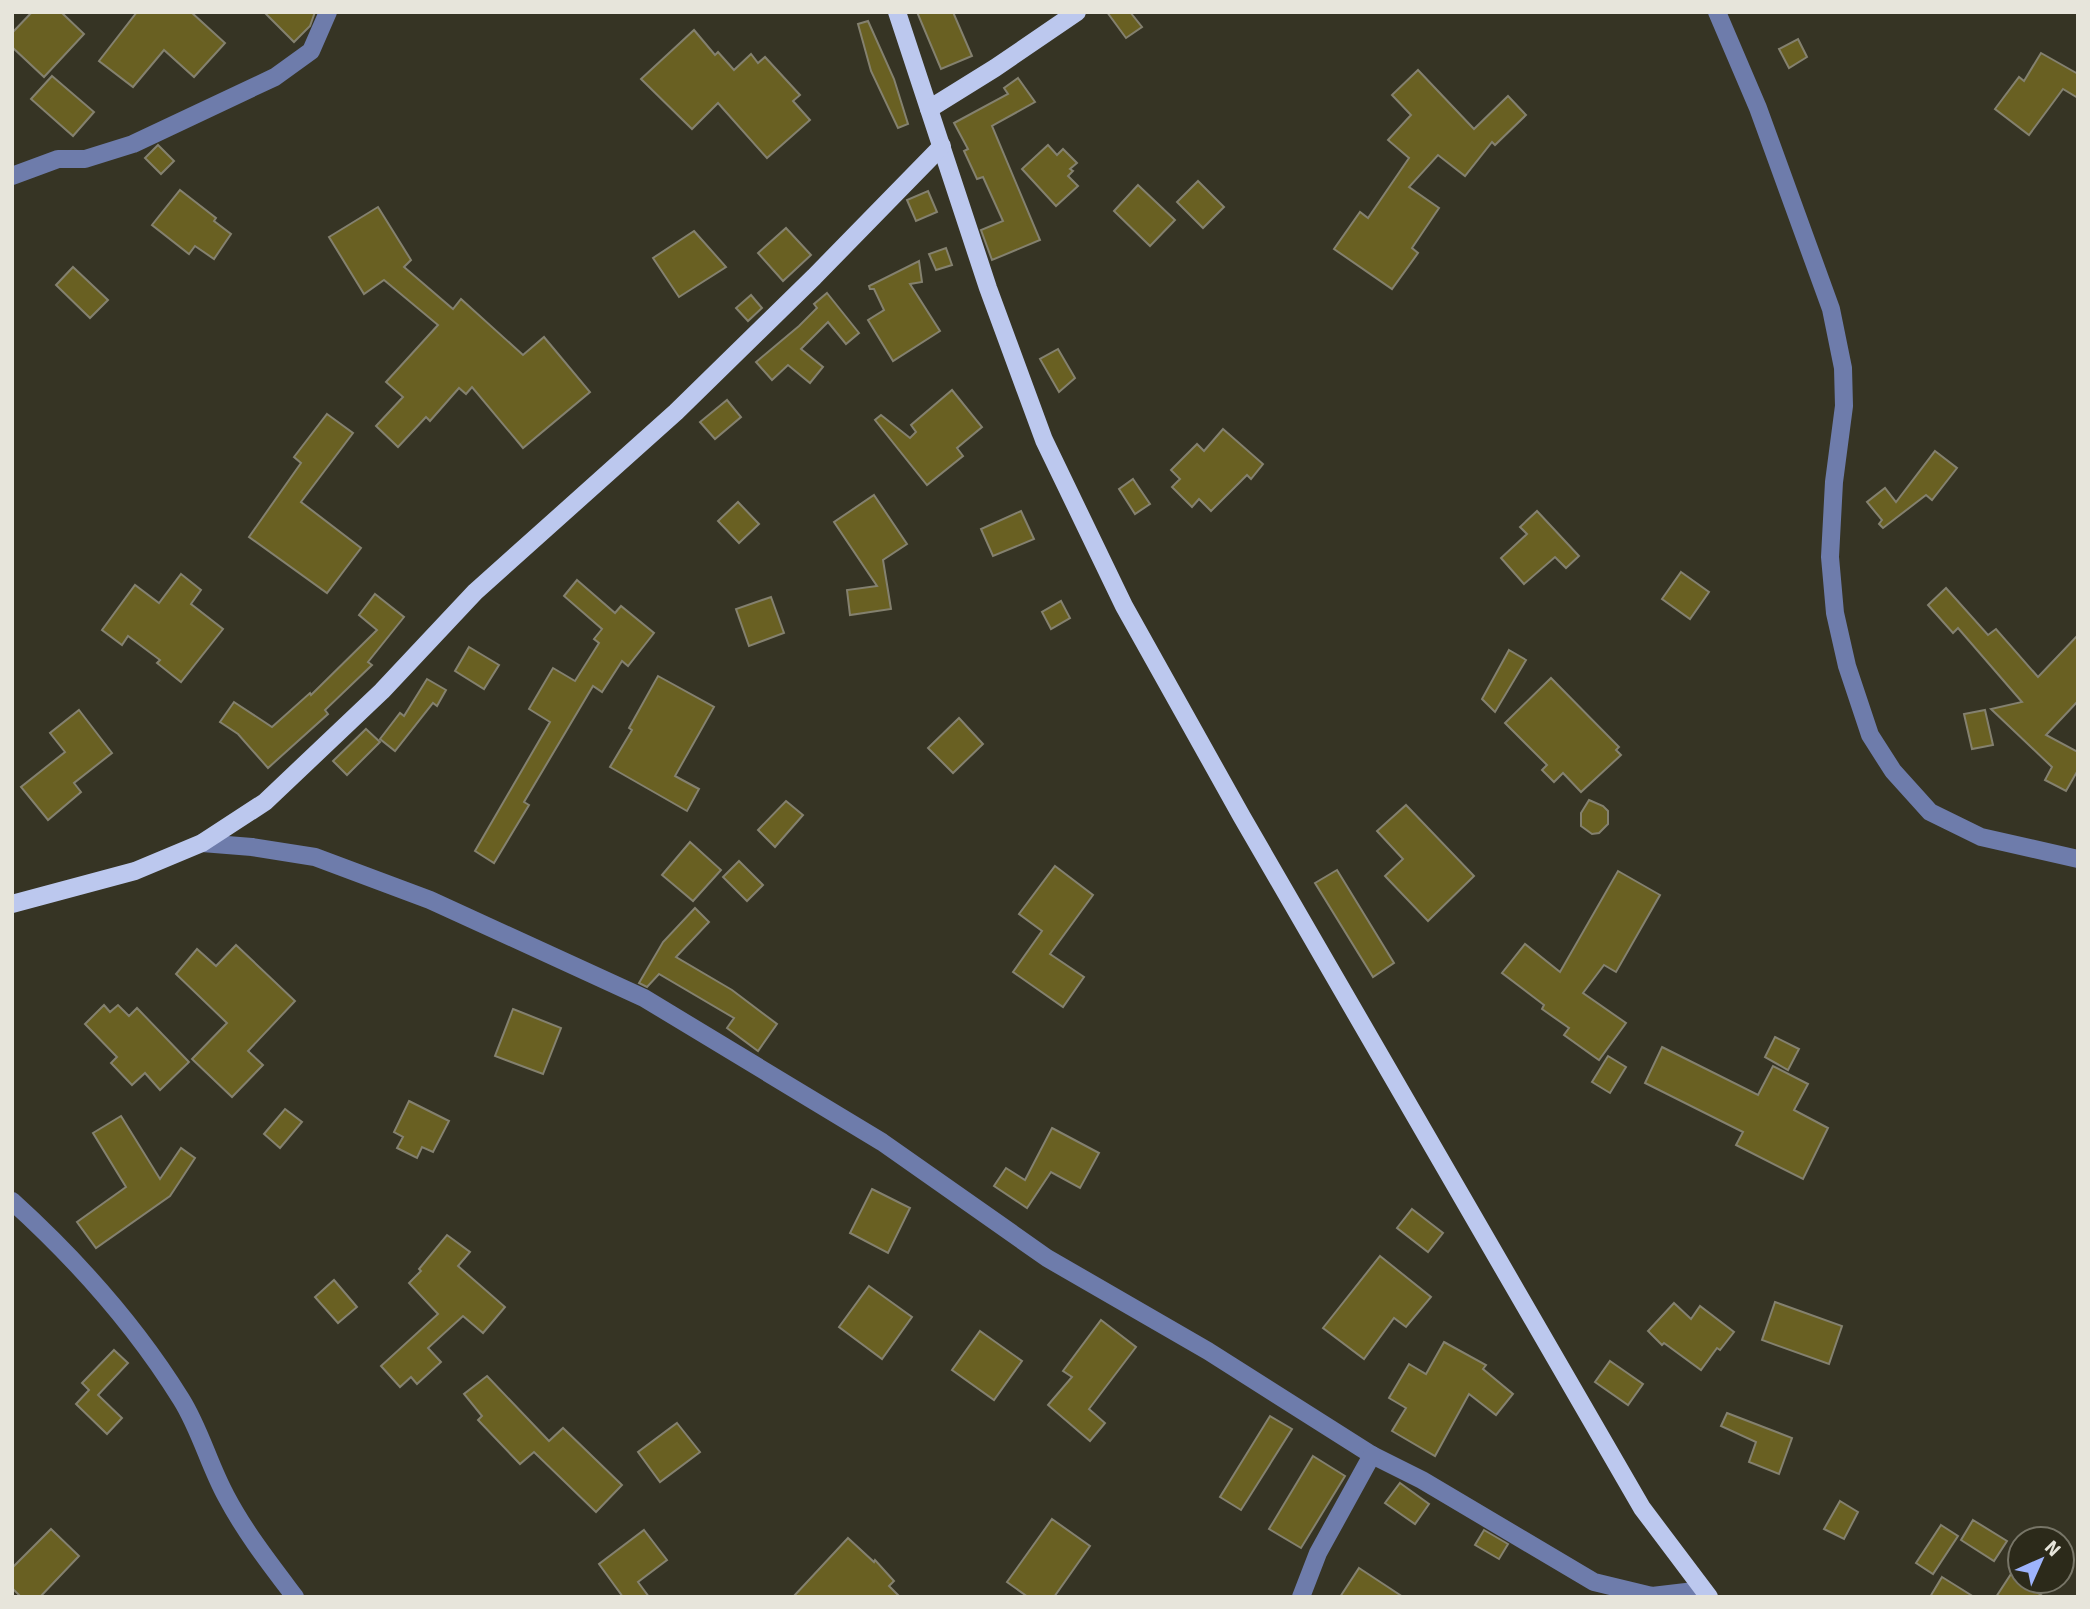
<svg xmlns="http://www.w3.org/2000/svg" width="2090" height="1609" viewBox="0 0 2090 1609" font-family="Signika,sans-serif">
<style>
.building{fill:#696022;stroke:#84816f;stroke-width:2}
.lines{fill:none;stroke-linecap:round;stroke-linejoin:round}
.minor{stroke:#6e7cab;stroke-width:18}
.major{stroke:#bcc8ee;stroke-width:18}
</style>
<rect width="100%" height="100%" fill="#363424"/>
<g class="building">
<polygon points="32,12 61,12 84,34 44,77 12,47 12,33"/>
<polygon points="137,12 191,12 225,43 194,77 164,50 133,87 99,61"/>
<polygon points="264,12 315,12 310,26 294,42"/>
<polygon points="917,12 953,12 972,56 941,69"/>
<polygon points="1107,12 1130,12 1142,27 1126,38"/>
<polygon points="868,21 894,79 908,124 898,128 871,71 858,24"/>
<polygon points="694,30 715,55 718,52 734,70 751,54 758,63 765,57 800,95 793,101 810,120 767,158 718,103 692,129 641,79"/>
<polygon points="1798,39 1807,57 1789,68 1779,49"/>
<polygon points="2041,53 2078,74 2078,98 2063,89 2029,135 1995,109 2019,77 2024,81"/>
<polygon points="1418,70 1474,129 1508,96 1526,115 1495,145 1492,142 1465,176 1438,155 1409,187 1439,208 1412,248 1418,253 1392,289 1334,249 1360,212 1368,218 1409,158 1388,140 1411,115 1392,95"/>
<polygon points="52,76 94,112 73,136 31,99"/>
<polygon points="1018,78 1035,102 992,126 1040,240 992,260 981,230 1003,221 983,177 977,179 964,151 968,149 954,123 1008,94 1004,88"/>
<polygon points="158,145 174,161 161,174 145,158"/>
<polygon points="1048,145 1057,155 1063,149 1077,163 1070,169 1073,171 1068,176 1078,186 1056,206 1022,169"/>
<polygon points="1198,181 1224,207 1203,228 1177,202"/>
<polygon points="1138,185 1175,220 1150,246 1114,211"/>
<polygon points="180,190 216,218 214,221 231,234 214,259 195,246 189,254 152,225"/>
<polygon points="928,191 937,212 916,221 907,200"/>
<polygon points="378,207 411,260 404,267 453,309 461,299 523,355 544,337 590,392 523,448 472,387 466,394 459,388 430,421 426,417 398,447 376,426 403,397 386,382 438,325 384,280 364,294 329,237"/>
<polygon points="786,228 811,255 783,281 758,253"/>
<polygon points="694,231 726,267 679,297 653,258"/>
<polygon points="946,248 952,265 936,270 929,254"/>
<polygon points="919,261 922,282 910,284 940,331 893,361 868,320 884,310 874,289 870,289 869,286"/>
<polygon points="73,267 108,300 90,318 56,285"/>
<polygon points="827,293 859,333 846,344 828,322 801,349 823,367 810,383 788,365 772,380 756,362 799,326 817,308 814,304"/>
<polygon points="751,295 762,308 748,321 736,308"/>
<polygon points="1058,349 1075,378 1059,392 1040,359"/>
<polygon points="952,390 982,427 957,448 963,456 927,485 875,420 881,415 910,438 916,432 911,425"/>
<polygon points="727,400 741,417 715,439 700,422"/>
<polygon points="327,414 353,433 301,502 361,548 327,593 249,537 301,463 294,457"/>
<polygon points="1223,429 1263,464 1251,479 1247,475 1211,511 1199,499 1192,507 1172,487 1180,479 1171,470 1197,444 1204,451"/>
<polygon points="1935,451 1957,468 1932,500 1926,495 1883,528 1879,524 1882,520 1867,502 1885,488 1896,502"/>
<polygon points="1133,479 1150,504 1135,514 1119,489"/>
<polygon points="874,495 907,544 883,560 891,609 850,615 847,590 877,586 834,522"/>
<polygon points="738,502 759,524 739,543 718,521"/>
<polygon points="1021,511 1034,539 993,556 981,529"/>
<polygon points="1537,511 1579,556 1566,568 1555,557 1524,584 1501,558 1527,534 1520,527"/>
<polygon points="1681,572 1709,592 1690,619 1662,599"/>
<polygon points="181,574 201,590 191,604 223,629 181,682 157,663 160,660 128,636 122,645 102,630 135,585 159,603"/>
<polygon points="577,580 615,613 621,606 654,633 628,666 622,661 602,692 593,686 524,802 529,805 494,863 475,851 550,722 529,709 553,668 575,681 599,643 594,639 602,629 564,596"/>
<polygon points="1946,588 1988,635 1996,629 2038,677 2078,635 2078,701 2046,735 2078,752 2078,770 2066,791 2045,780 2052,767 1991,709 2022,702 1958,628 1953,633 1928,605"/>
<polygon points="375,594 404,617 368,662 372,665 325,710 328,714 268,768 238,734 220,722 234,702 272,727 310,693 311,695 377,630 359,615"/>
<polygon points="771,597 784,633 749,646 736,609"/>
<polygon points="1061,601 1070,618 1051,629 1042,612"/>
<polygon points="469,647 499,665 484,689 455,671"/>
<polygon points="1509,650 1526,660 1495,712 1482,699"/>
<polygon points="658,676 714,707 675,776 699,789 687,811 610,767 632,730 629,728"/>
<polygon points="1551,678 1619,747 1616,750 1621,755 1581,792 1563,773 1554,782 1542,770 1547,765 1505,723"/>
<polygon points="427,679 446,690 437,706 433,703 395,751 380,739 400,713 404,716"/>
<polygon points="79,710 112,753 74,783 81,792 48,820 21,787 65,752 50,733"/>
<polygon points="1985,710 1993,745 1972,749 1964,714"/>
<polygon points="959,718 983,744 953,773 928,748"/>
<polygon points="366,729 380,742 347,775 333,761"/>
<polygon points="1589,800 1603,806 1608,811 1608,824 1599,833 1592,834 1581,826 1581,813"/>
<polygon points="786,801 803,815 775,847 758,830"/>
<polygon points="1406,805 1474,876 1428,921 1385,876 1403,859 1377,831"/>
<polygon points="690,842 721,870 693,901 662,875"/>
<polygon points="739,861 763,885 747,901 723,877"/>
<polygon points="1055,866 1093,895 1050,954 1084,977 1063,1007 1013,972 1042,931 1019,914"/>
<polygon points="1337,870 1394,963 1373,977 1315,883"/>
<polygon points="1618,871 1660,895 1616,972 1604,965 1583,993 1626,1023 1599,1060 1564,1035 1569,1028 1542,1009 1544,1005 1502,973 1525,944 1560,972"/>
<polygon points="695,908 709,922 676,957 732,990 777,1024 758,1051 727,1028 734,1018 659,974 647,987 639,983 663,942"/>
<polygon points="236,945 295,1001 248,1051 263,1065 232,1097 192,1059 227,1023 176,974 197,949 216,966"/>
<polygon points="104,1005 110,1012 118,1005 129,1016 137,1008 189,1062 160,1090 145,1073 132,1085 111,1063 117,1057 85,1024"/>
<polygon points="513,1009 561,1028 543,1074 495,1056"/>
<polygon points="1775,1037 1799,1049 1788,1070 1765,1057"/>
<polygon points="1662,1047 1758,1095 1773,1066 1808,1084 1794,1110 1828,1128 1803,1179 1736,1145 1743,1132 1645,1083"/>
<polygon points="1608,1056 1626,1067 1610,1093 1592,1082"/>
<polygon points="409,1101 449,1121 433,1152 422,1147 417,1158 397,1148 403,1137 394,1132"/>
<polygon points="285,1109 302,1122 280,1148 264,1134"/>
<polygon points="121,1116 160,1179 181,1148 195,1158 170,1196 96,1248 77,1222 126,1187 93,1133"/>
<polygon points="1052,1128 1099,1153 1080,1188 1051,1172 1027,1208 994,1186 1006,1168 1025,1180"/>
<polygon points="872,1189 910,1208 888,1253 850,1233"/>
<polygon points="1412,1209 1443,1233 1428,1252 1397,1228"/>
<polygon points="447,1235 470,1252 458,1266 505,1307 483,1333 463,1316 428,1348 441,1362 417,1384 411,1377 400,1387 381,1366 438,1314 409,1283 421,1271 419,1269"/>
<polygon points="1380,1256 1431,1297 1406,1327 1394,1318 1364,1359 1323,1328"/>
<polygon points="334,1280 357,1307 338,1323 315,1297"/>
<polygon points="869,1286 912,1317 882,1359 839,1327"/>
<polygon points="1775,1302 1842,1326 1829,1364 1762,1340"/>
<polygon points="1674,1303 1691,1319 1700,1306 1734,1332 1720,1350 1717,1348 1701,1370 1664,1343 1662,1345 1648,1331"/>
<polygon points="1101,1320 1136,1347 1089,1409 1105,1423 1090,1441 1048,1405 1072,1377 1063,1371"/>
<polygon points="980,1331 1022,1361 994,1400 952,1370"/>
<polygon points="1444,1342 1486,1365 1483,1369 1513,1394 1496,1415 1469,1394 1435,1456 1392,1431 1406,1408 1389,1398 1409,1364 1426,1374"/>
<polygon points="114,1350 128,1363 98,1395 122,1418 107,1434 76,1404 89,1390 82,1383"/>
<polygon points="1610,1361 1643,1384 1628,1405 1595,1382"/>
<polygon points="487,1376 549,1441 563,1428 622,1485 596,1512 534,1452 520,1464 478,1420 482,1416 464,1394"/>
<polygon points="1727,1413 1792,1438 1779,1474 1749,1462 1756,1442 1721,1426"/>
<polygon points="1270,1416 1292,1429 1241,1510 1220,1497"/>
<polygon points="677,1423 700,1452 660,1482 638,1452"/>
<polygon points="1313,1456 1345,1476 1301,1548 1269,1529"/>
<polygon points="1400,1483 1429,1504 1415,1524 1385,1503"/>
<polygon points="1840,1501 1858,1512 1844,1539 1824,1529"/>
<polygon points="1052,1519 1090,1546 1054,1597 1028,1597 1007,1582"/>
<polygon points="1973,1520 2007,1541 1994,1561 1961,1540"/>
<polygon points="1941,1525 1958,1536 1933,1574 1916,1563"/>
<polygon points="51,1529 79,1556 40,1597 21,1597 12,1588 12,1568"/>
<polygon points="644,1530 667,1560 638,1582 649,1597 623,1597 599,1564"/>
<polygon points="1484,1530 1508,1544 1499,1559 1475,1545"/>
<polygon points="848,1538 874,1562 875,1560 894,1581 889,1586 900,1597 793,1597"/>
<polygon points="1359,1568 1403,1597 1340,1597"/>
<polygon points="2011,1574 2020,1581 2044,1597 1996,1597"/>
<polygon points="1942,1577 1974,1597 1930,1597"/>
</g>
<g class="lines">
<g class="minor">
<polyline points="1717,12 1758,108 1831,309 1843,368 1844,406 1834,482 1830,557 1835,613 1847,666 1870,735 1893,771 1930,812 1981,837 2078,859"/>
<polyline points="12,176 58,159 85,159 133,144 275,77 311,51 328,12"/>
<polyline points="202,843 252,847 315,857 430,900 644,998 882,1142 1047,1258 1208,1351 1372,1455 1422,1480 1594,1582 1652,1596 1703,1590"/>
<path d="M12,1201C77,1260 135,1325 181,1399C200,1429 209,1465 226,1496C245,1532 270,1564 295,1597"/>
<polyline points="1301,1597 1318,1553 1372,1455"/>
</g>
<g class="major">
<polyline points="897,12 988,288 1044,440 1124,606 1242,817 1642,1508 1709,1597"/>
<polyline points="929,109 995,68 1077,12"/>
<polyline points="12,904 135,871 202,843 265,802 382,691 475,592 676,412 814,277 942,146"/>
</g>
</g>
<rect width="2090" height="1609" fill="none" stroke="#e7e5db" stroke-width="28"/>
<g transform="translate(2041 1560) rotate(45)"><circle r="33" fill="#2c2a1a" stroke="#777567" stroke-width="2"/>
<path d="M0-5L12 26L0 18L-12 26Z" fill="#9eb4fd"/>
<text y="-10" font-size="19" font-weight="bold" text-anchor="middle" fill="#e7e5db">N</text>
</g>
</svg>
